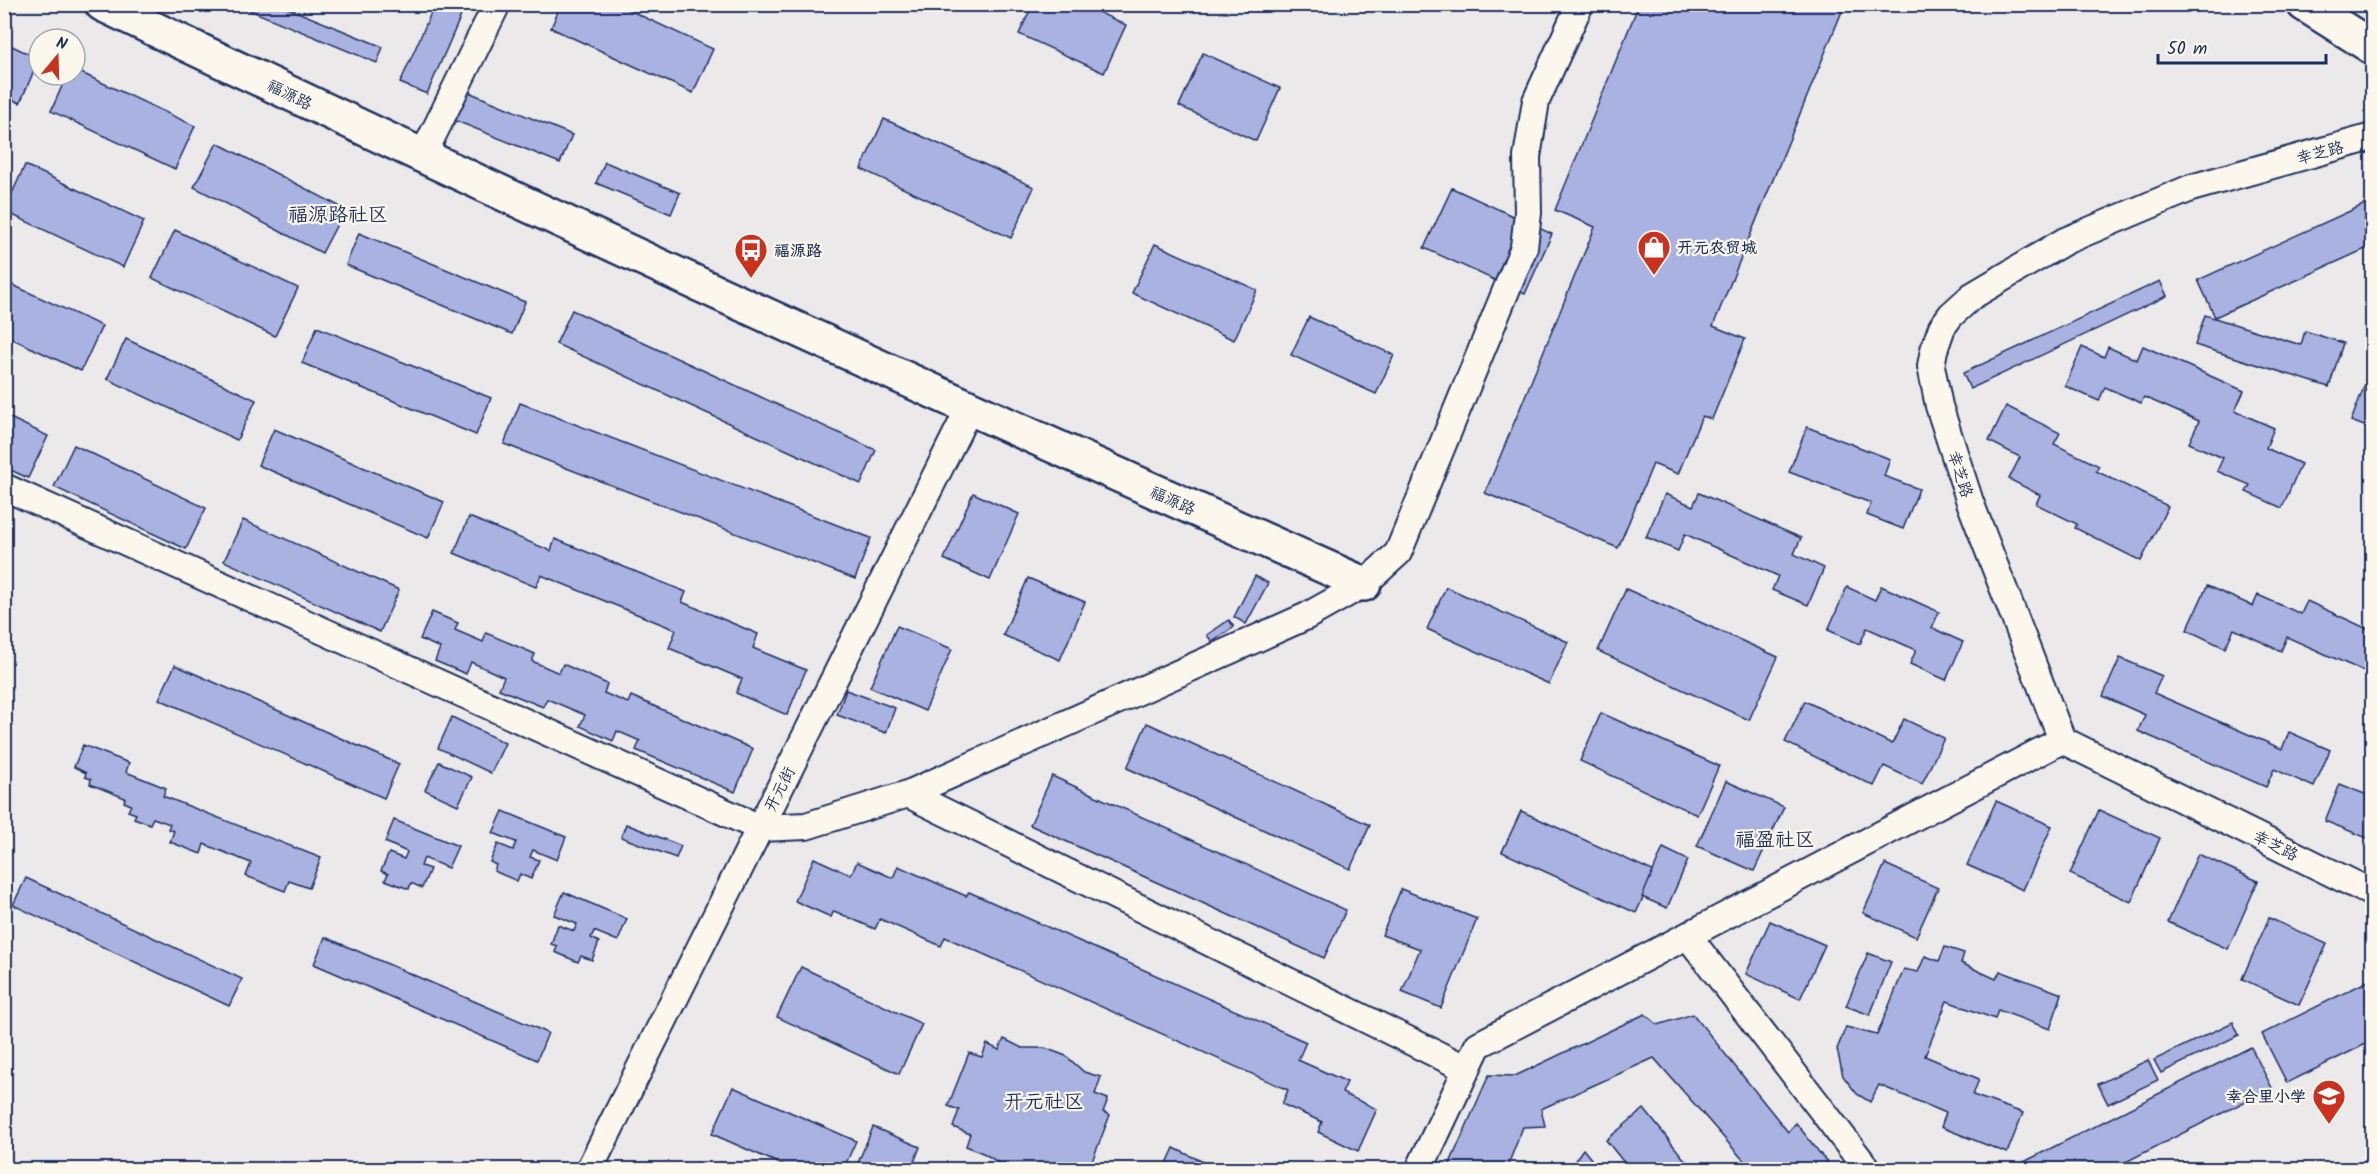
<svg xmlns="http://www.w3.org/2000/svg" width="2377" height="1174" viewBox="0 0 2377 1174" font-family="Kalam,'LXGW WenKai TC',sans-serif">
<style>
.building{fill:#aab2e2;stroke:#1b2f5e;stroke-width:1.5}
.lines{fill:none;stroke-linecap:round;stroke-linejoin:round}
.street-casing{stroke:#1b2f5e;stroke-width:30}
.secondary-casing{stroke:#1b2f5e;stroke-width:38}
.street{stroke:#fbf7ec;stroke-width:26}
.secondary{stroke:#fbf7ec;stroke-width:33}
.labels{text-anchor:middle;stroke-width:4.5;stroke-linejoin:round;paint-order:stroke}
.street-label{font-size:16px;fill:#1b2f5e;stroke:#fbf7ec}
.poi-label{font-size:16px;font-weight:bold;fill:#1b2f5e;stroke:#fbf7ec;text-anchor:start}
.quarter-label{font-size:20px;fill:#1b2f5e;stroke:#fbf7ec}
</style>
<rect width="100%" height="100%" fill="#ebe9ea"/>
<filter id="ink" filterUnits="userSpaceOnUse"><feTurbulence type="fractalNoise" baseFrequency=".0167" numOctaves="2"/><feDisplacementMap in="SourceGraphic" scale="12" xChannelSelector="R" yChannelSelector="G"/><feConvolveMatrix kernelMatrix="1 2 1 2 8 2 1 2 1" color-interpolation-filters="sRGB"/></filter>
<g filter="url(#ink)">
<g class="building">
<polygon points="235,4 278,4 383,47 377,63"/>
<polygon points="435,4 466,4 427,94 400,83"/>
<polygon points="561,4 616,4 713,49 693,93 551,28"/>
<polygon points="1033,4 1081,4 1126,25 1104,73 1019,34"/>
<polygon points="1639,4 1845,4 1713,326 1745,339 1712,419 1702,416 1678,474 1653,464 1618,548 1485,493 1595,227 1555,210"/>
<polygon points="4,42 39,59 20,103 4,96"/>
<polygon points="1203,53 1280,88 1256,141 1179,106"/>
<polygon points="75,70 195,126 175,169 51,111 67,75 75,75"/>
<polygon points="466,91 572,135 560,163 454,120"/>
<polygon points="884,119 1034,187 1011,238 861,169"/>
<polygon points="217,143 345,209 322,253 194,187"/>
<polygon points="605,162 680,193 671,214 596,183"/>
<polygon points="25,165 144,221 123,267 4,211"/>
<polygon points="1452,188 1552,234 1525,294 1424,248"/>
<polygon points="2372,201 2372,246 2215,317 2198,280"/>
<polygon points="175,230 298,288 275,336 152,278"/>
<polygon points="359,233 525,302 512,334 346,265"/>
<polygon points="1155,244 1257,290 1234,340 1132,293"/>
<polygon points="4,281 102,326 81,371 4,335"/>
<polygon points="2160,281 2167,296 1970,389 1963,373"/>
<polygon points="572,310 876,450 861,484 556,344"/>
<polygon points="2372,310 2372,327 2366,324"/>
<polygon points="2205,315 2301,345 2305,331 2343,343 2329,387 2195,345"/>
<polygon points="1309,317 1394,355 1376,394 1291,355"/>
<polygon points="317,327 491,398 476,435 302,363"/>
<polygon points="126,339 256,400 237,440 107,379"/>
<polygon points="2143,346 2244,391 2235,411 2274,428 2266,448 2301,464 2282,508 2246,492 2250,485 2217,471 2223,458 2189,443 2199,421 2144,397 2141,403 2105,387 2099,401 2065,386 2082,347 2104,357 2108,347 2137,360"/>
<polygon points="2367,379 2372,381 2372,429 2351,421"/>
<polygon points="520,403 871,538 855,579 504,444"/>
<polygon points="2006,406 2060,433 2054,444 2099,466 2096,471 2168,506 2141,561 2075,528 2077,524 2036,504 2040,495 2009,479 2020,457 1989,441"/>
<polygon points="4,415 48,436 28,478 4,467"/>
<polygon points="1807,427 1890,459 1884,476 1919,489 1903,529 1867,515 1871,503 1789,472"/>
<polygon points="274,429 444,502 428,538 258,465"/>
<polygon points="74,445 206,508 186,549 54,487"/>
<polygon points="973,493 1019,514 990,580 944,559"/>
<polygon points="1699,493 1801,538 1794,554 1824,568 1808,605 1772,590 1778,576 1685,534 1678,551 1646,537 1665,494 1693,506"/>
<polygon points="469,517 551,551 555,539 686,592 682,602 758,634 753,648 806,670 787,715 736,693 742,679 669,648 676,630 541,575 536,587 454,553"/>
<polygon points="243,520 399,590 380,632 224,561"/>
<polygon points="1255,576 1268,583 1246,624 1234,617"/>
<polygon points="1028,578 1085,602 1060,660 1003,635"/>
<polygon points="1881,586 1939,612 1932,628 1963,642 1946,680 1910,664 1916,650 1867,628 1860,644 1828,630 1847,587 1875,600"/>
<polygon points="2207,586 2253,606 2258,595 2301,614 2307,601 2372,631 2372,675 2287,637 2281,651 2234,629 2225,648 2187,630"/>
<polygon points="1446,587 1568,642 1549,684 1427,629"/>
<polygon points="1626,589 1778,657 1749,720 1598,651"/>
<polygon points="432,612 458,623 455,630 483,642 486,633 535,654 532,661 559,673 563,664 607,684 604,693 628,703 631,696 753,749 735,792 636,750 640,741 617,731 613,741 580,726 585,715 547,699 543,707 499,689 504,677 471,662 466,674 435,661 440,648 420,639"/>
<polygon points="1229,620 1234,627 1212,642 1207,635"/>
<polygon points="897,626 952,649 925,711 870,687"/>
<polygon points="2120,658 2162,676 2154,693 2282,749 2289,732 2330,750 2314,787 2274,769 2266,787 2138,731 2145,715 2103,696"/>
<polygon points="175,665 399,764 384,798 159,699"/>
<polygon points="846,690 895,708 886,733 837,715"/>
<polygon points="1805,701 1892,744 1904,719 1944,738 1922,784 1884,766 1874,786 1785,742"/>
<polygon points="1601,713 1719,766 1697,815 1580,761"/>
<polygon points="452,717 505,743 491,773 438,748"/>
<polygon points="1147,723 1370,825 1350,869 1127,768"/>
<polygon points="83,745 129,763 126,772 166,788 163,796 321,858 309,888 289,881 285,891 246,876 251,863 204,844 201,854 170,842 174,831 168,829 170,824 153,818 150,824 134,818 136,814 128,811 131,805 124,802 125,798 90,784 91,779 85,777 86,773 74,767"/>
<polygon points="439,762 472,777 458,805 425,790"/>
<polygon points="1052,776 1346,910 1324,958 1030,825"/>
<polygon points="1726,781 1784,807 1754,871 1697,846"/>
<polygon points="2340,784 2372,797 2372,840 2325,821"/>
<polygon points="1996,801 2052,826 2023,890 1967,865"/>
<polygon points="2099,810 2160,838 2131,902 2070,874"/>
<polygon points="503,811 566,837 557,860 533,850 530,857 539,860 531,879 520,874 517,881 494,871 496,865 490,862 498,844 513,850 516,842 493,833"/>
<polygon points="1521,811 1655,872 1636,913 1502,852"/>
<polygon points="394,820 458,846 448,868 424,858 421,866 430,869 422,888 411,883 409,889 385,880 388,874 381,871 389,853 404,859 407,852 385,842"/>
<polygon points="626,824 681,846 676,858 621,837"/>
<polygon points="1663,848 1688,860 1667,908 1642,897"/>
<polygon points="2198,854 2258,881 2228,949 2168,922"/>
<polygon points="814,858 851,875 857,862 893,878 898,866 966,896 969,892 1306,1042 1298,1060 1347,1082 1342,1093 1377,1109 1358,1151 1318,1132 1322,1122 1282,1104 1288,1090 945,937 941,946 880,919 875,929 834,911 831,917 795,901"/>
<polygon points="1885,864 1938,888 1916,937 1863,913"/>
<polygon points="26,878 242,979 229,1006 13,905"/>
<polygon points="1401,889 1477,919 1441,1008 1402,992 1420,949 1382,935"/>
<polygon points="564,892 627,919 618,941 594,931 591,938 599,942 592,960 581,956 578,962 555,952 557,946 551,944 558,925 574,931 577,924 554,915"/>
<polygon points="2269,918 2327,944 2299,1005 2242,979"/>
<polygon points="1770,921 1825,945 1800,999 1746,974"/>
<polygon points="325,937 548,1033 537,1060 314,964"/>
<polygon points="1945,947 1964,953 1961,963 1996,979 2000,971 2062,994 2050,1029 1998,1010 1995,1019 1947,1001 1925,1056 1979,1079 1973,1095 2023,1113 2007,1153 1941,1127 1946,1113 1879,1085 1870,1102 1857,1094 1843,1076 1837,1049 1846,1027 1877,1035 1904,969 1918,972 1925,956 1939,961"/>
<polygon points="1868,953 1891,962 1870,1015 1846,1006"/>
<polygon points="801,967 922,1024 899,1074 777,1017"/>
<polygon points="2372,979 2372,1041 2287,1083 2262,1034"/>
<polygon points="1645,1014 1658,1025 1693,1014 1788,1132 1796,1123 1833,1170 1752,1170 1654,1058 1541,1109 1545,1126 1523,1127 1506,1170 1447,1170 1489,1075 1515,1076"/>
<polygon points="2233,1022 2239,1035 2161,1073 2154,1060"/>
<polygon points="1004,1039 1022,1048 1045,1048 1066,1056 1084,1072 1101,1077 1095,1094 1108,1099 1103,1112 1110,1115 1089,1169 1076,1164 1074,1170 1063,1170 1052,1165 1050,1170 1005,1167 985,1154 966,1146 970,1134 953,1127 959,1110 948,1106 969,1053 982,1057 987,1044 999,1050"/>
<polygon points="2251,1047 2272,1088 2110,1170 2008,1170"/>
<polygon points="2148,1060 2158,1080 2108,1104 2098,1084"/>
<polygon points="733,1087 856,1141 843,1170 794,1170 712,1134"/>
<polygon points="1644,1109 1693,1170 1630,1170 1606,1140"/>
<polygon points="873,1127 920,1147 911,1170 855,1170"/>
<polygon points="1174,1148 1220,1170 1164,1170"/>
<polygon points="1583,1149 1600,1170 1568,1170"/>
</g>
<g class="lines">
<defs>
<g id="street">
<polyline points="2372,137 2191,188 2065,241 1972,296 1951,315 1942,327 1934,350 1931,366 1939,406 1970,502 2062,740 2372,893"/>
<polyline points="422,157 497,4"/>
<polyline points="4,487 760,828 806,826 908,794 1307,616 1364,584 1398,553 1524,247 1528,213 1527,157 1536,101 1580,4"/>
<polyline points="908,794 1467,1069"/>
<polyline points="1688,936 1868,1170"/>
<polyline points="589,1170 969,409"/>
<polyline points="1419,1170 1478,1045 2062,740"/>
</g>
<g id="secondary">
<path d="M102,4C520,204 940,397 1364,584"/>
<polyline points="2304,4 2372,47"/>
</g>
</defs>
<use href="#street" class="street-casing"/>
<use href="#secondary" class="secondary-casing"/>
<use href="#street" class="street"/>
<use href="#secondary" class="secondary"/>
</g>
</g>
<defs>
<symbol id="shop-pin" viewBox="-11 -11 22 30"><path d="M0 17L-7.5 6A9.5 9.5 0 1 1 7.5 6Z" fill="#c8321e" stroke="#fbf7ec"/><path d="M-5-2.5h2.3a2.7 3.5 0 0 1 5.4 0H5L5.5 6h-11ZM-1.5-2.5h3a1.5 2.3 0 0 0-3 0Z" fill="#fff"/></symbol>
<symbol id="bus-pin" viewBox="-11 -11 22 30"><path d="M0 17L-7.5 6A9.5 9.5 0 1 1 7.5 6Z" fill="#c8321e" stroke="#fbf7ec"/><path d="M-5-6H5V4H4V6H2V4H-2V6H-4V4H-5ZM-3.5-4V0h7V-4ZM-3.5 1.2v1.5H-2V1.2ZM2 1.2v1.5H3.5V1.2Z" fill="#fff"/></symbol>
<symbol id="school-pin" viewBox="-11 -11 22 30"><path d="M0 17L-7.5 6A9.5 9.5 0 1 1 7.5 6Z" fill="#c8321e" stroke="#fbf7ec"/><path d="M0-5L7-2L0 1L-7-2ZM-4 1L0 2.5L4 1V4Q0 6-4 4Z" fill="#fff"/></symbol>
</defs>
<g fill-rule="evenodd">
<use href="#shop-pin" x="1635" y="228" width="38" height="52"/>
<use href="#bus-pin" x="732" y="231" width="38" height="52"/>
<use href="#school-pin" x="2310" y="1077" width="38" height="52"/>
</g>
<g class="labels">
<g class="street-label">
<text transform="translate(290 94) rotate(26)" y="6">福源路</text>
<text transform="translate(2320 152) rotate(-15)" y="6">幸芝路</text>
<text transform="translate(1961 474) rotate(72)" y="6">幸芝路</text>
<text transform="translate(1173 500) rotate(24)" y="6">福源路</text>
<text transform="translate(779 789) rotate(-63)" y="6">开元街</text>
<text transform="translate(2276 845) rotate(26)" y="6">幸芝路</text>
</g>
<g class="poi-label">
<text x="1677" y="253">开元农贸城</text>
<text x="774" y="256">福源路</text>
<text x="2306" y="1102" text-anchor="end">幸合里小学</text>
</g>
<g class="quarter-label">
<text x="338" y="221">福源路社区</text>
<text x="1775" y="846">福盈社区</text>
<text x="1044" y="1108">开元社区</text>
</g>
</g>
<rect width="2377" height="1174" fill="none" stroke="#fbf7ec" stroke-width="24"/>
<rect x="12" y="12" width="2353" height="1150" fill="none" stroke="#1b2f5e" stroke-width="2" filter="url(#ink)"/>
<g transform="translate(57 57) rotate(19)"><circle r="28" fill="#fbf7ec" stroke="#a1a7b3" stroke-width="1.5"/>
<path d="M0-4.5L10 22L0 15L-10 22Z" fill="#c8321e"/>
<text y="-9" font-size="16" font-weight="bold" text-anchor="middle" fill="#1b2f5e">N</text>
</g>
<path d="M2158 54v9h168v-9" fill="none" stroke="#1b2f5e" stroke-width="3"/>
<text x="2167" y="54" font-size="18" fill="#1b2f5e" stroke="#fbf7ec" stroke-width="4.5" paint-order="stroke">50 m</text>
</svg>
